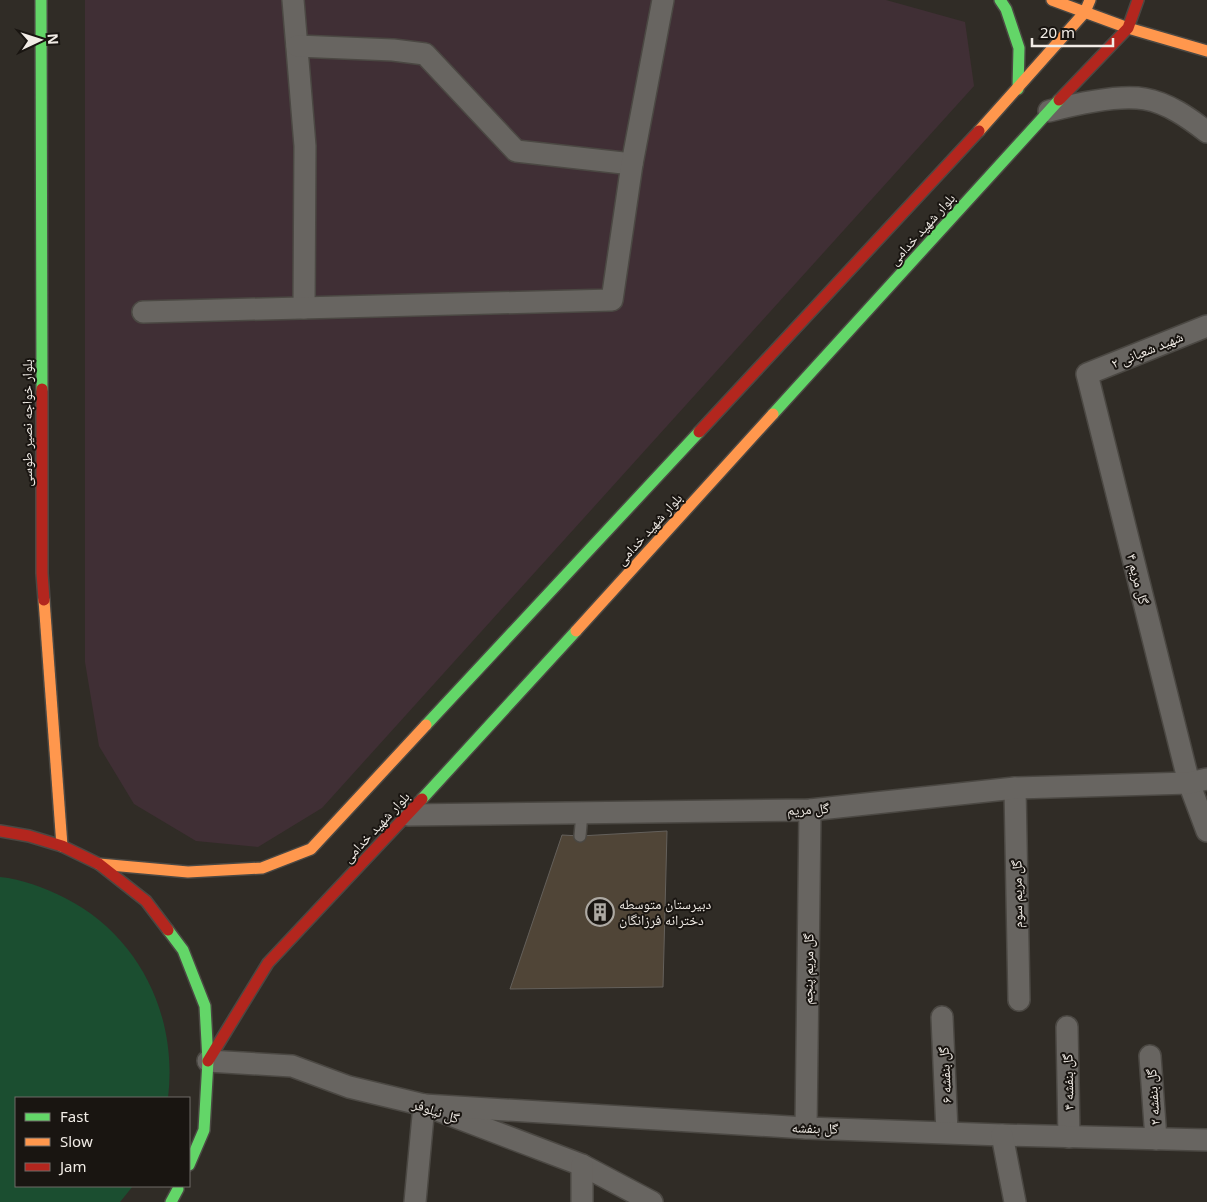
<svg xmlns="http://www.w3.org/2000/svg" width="1207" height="1202" viewBox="0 0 1207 1202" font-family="'Noto Sans','Noto Naskh Arabic',sans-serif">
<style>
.commercial{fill:#402f35}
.green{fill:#1b4e30}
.building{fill:#504537;stroke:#64605b}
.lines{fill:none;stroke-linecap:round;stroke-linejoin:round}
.lane-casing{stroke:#4b4843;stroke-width:14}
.street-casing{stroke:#4b4843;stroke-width:24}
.fast-casing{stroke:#4b4843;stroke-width:14}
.slow-casing{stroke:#4b4843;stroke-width:14}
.jam-casing{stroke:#4b4843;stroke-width:14}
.lane{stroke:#686561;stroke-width:11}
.street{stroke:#686561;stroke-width:21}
.fast{stroke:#63d668;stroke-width:11}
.slow{stroke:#ff974d;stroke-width:11}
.jam{stroke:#b3261e;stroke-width:11}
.labels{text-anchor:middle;stroke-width:4;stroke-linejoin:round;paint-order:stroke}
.street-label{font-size:14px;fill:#f1ece6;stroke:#191511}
.poi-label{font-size:14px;fill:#f1ece6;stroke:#191511;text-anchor:start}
</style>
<rect width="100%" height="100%" fill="#302c26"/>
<polygon class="commercial" points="85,0 886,0 965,22 974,86 322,808 258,847 196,841 134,804 99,746 85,662"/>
<path class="green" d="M0,877C22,879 45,888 65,898C140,936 178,1017 168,1098H16V1186H133L120,1202H0Z"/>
<polygon class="building" points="667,831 663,987 510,989 562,835 580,836"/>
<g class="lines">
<defs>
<polyline id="lane" points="580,836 582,813"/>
<g id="street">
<polyline points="293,0 305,146 304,308"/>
<polyline points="297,46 393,50 425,54 516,151 632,164"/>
<path d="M1049,111C1076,104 1118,94 1145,99C1168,103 1189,118 1207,132"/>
<polyline points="143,312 612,300 632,164 663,0"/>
<polyline points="1207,326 1087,374 1189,783 1207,831"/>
<polyline points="1015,788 1019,1000"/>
<polyline points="408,815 810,810 1015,788 1189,783 1207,779"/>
<polyline points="942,1017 947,1132"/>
<polyline points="1067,1027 1069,1137"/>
<polyline points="1150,1056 1156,1139"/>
<polyline points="208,1061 292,1066 349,1087 424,1105 582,1165 652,1202"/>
<polyline points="424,1105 806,1128 1002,1135 1207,1140"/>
<polyline points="806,1128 810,810"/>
<polyline points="1002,1135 1015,1202"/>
<polyline points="415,1202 424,1105"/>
<polyline points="582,1202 582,1165"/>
</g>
<g id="fast">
<polyline points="41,0 42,389"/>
<polyline points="1000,0 1006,9 1019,48 1018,89"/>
<polyline points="773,414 1059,100"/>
<polyline points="426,725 699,432"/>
<polyline points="422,799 576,631"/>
<polyline points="168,930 183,950 205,1006 208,1061 204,1130 189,1165"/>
<polyline points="171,1202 178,1189"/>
</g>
<g id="slow">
<polyline points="1052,0 1128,28 1207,51"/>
<polyline points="979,131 1085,12 1090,0"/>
<polyline points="44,600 62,846"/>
<polyline points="576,631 773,414"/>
<polyline points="99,864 188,872 262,868 311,849 426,725"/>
</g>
<g id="jam">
<polyline points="1059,100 1128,28 1138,0"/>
<polyline points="42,389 42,573 44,600"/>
<polyline points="699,432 979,131"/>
<polyline points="0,831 29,836 62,846 99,864 146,901 168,930"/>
<polyline points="208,1061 268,963 422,799"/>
</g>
</defs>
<use href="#lane" class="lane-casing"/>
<use href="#street" class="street-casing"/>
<use href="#fast" class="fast-casing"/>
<use href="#slow" class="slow-casing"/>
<use href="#jam" class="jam-casing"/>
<use href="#lane" class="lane"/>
<use href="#street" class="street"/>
<use href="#fast" class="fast"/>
<use href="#slow" class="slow"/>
<use href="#jam" class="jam"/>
</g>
<defs>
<symbol id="building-ring" viewBox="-11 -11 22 22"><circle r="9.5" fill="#191511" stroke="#ada9a3" stroke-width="1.5"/><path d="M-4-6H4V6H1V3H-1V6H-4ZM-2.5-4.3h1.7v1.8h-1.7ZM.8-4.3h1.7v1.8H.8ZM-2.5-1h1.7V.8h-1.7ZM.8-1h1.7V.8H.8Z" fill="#ada9a3"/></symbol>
</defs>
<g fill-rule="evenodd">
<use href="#building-ring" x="584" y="896" width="32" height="32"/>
</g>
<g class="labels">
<g class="street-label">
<text transform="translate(922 229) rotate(-48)" y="5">بلوار شهید خدامی</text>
<text transform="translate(1147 350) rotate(-22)" y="5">شهید شعبانی ۲</text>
<text transform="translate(27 423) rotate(-90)" y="5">بلوار خواجه نصیر طوسی</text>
<text transform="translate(649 529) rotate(-48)" y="5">بلوار شهید خدامی</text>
<text transform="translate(1138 579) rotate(76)" y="5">گل مریم ۴</text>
<text transform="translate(808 809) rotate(-3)" y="5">گل مریم</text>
<text transform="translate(376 827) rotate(-47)" y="5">بلوار شهید خدامی</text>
<text transform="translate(1017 894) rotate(-91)" y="5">گل مریم سوم</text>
<text transform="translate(808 969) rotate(-89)" y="5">گل مریم پنجم</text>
<text transform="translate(945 1075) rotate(-93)" y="5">گل بنفشه ۶</text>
<text transform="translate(1068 1082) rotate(-91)" y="5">گل بنفشه ۴</text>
<text transform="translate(1153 1097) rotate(-94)" y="5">گل بنفشه ۲</text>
<text transform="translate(436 1111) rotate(19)" y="5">گل نیلوفر</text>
<text transform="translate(815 1128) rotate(2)" y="5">گل بنفشه</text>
</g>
<g class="poi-label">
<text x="619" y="909">دبیرستان متوسطه<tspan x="619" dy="16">دخترانه فرزانگان</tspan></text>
</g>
</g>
<rect x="15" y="1097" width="175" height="90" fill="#191511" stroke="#6f6b66"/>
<rect x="25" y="1113" width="25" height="8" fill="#63d668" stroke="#6f6b66"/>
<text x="60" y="1122" font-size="15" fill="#f1ece6">Fast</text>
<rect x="25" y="1138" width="25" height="8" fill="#ff974d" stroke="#6f6b66"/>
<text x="60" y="1147" font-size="15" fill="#f1ece6">Slow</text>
<rect x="25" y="1163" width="25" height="8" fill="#b3261e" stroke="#6f6b66"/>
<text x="60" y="1172" font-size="15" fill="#f1ece6">Jam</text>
<g transform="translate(40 40) rotate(86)" stroke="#191511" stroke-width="4" paint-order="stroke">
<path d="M0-4L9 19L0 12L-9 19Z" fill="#f1ece6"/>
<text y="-8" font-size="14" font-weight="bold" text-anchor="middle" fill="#f1ece6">N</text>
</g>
<path d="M1032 38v8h81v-8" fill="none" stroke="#f1ece6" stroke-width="2.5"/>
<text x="1040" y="38" font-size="15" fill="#f1ece6" stroke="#191511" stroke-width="4" paint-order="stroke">20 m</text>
</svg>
